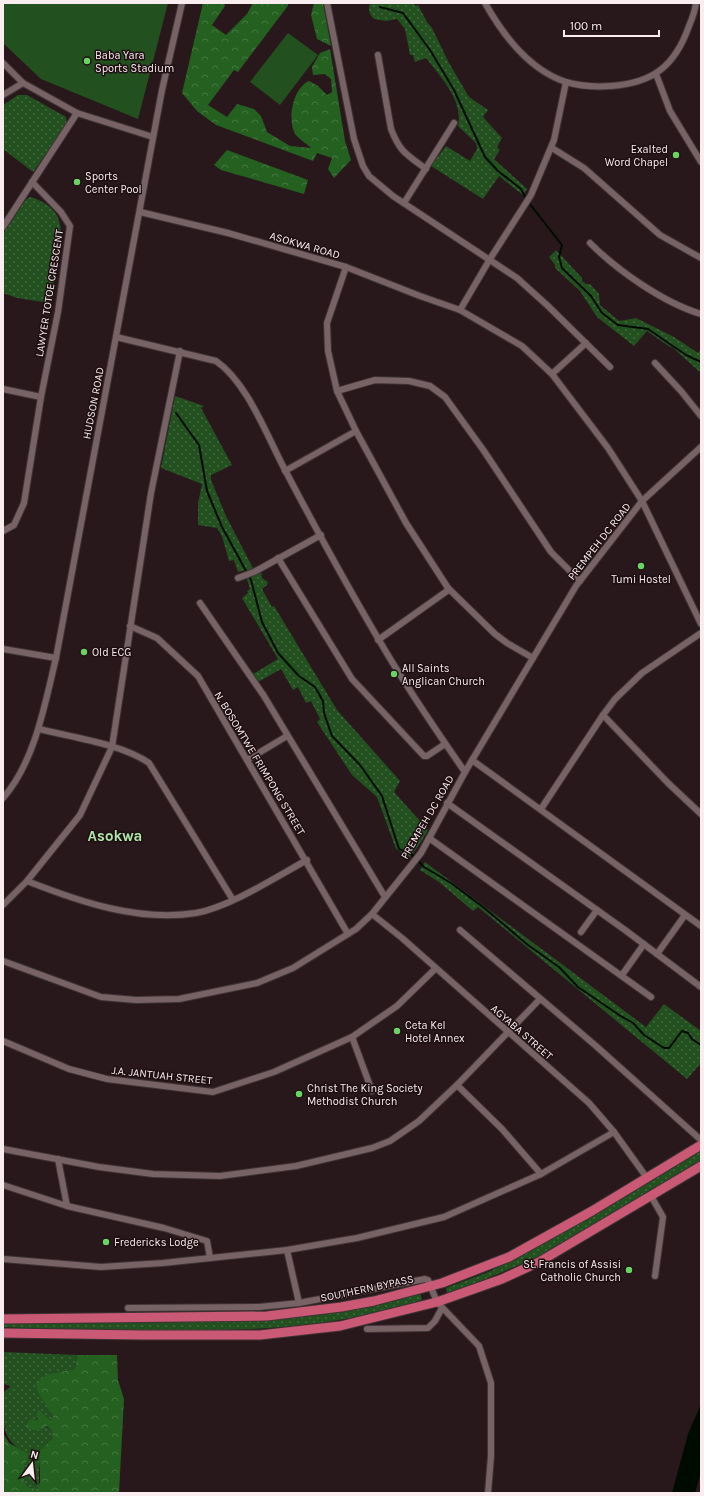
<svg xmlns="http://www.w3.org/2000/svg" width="704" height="1496" viewBox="0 0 704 1496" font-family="Karla,sans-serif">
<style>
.grass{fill:url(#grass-dots)}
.forest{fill:url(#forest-crowns)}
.pitch{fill:#23501f}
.water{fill:#000b00}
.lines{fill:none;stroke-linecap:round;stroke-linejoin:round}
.stream{stroke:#000b00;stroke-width:2}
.minor-casing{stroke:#3f3335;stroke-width:8}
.highway-casing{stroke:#3f3335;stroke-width:11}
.minor{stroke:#776266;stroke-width:6}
.highway{stroke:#c95974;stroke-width:9}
.poi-dot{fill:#6bd363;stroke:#1e0f12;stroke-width:1.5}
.labels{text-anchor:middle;stroke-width:3;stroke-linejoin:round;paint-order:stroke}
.poi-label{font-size:11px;fill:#f9edef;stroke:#1e0f12;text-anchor:start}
.street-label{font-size:11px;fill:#f9edef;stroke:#1e0f12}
.district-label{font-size:15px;font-weight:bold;fill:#afe6a9;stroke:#1e0f12}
</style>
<defs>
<pattern id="grass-dots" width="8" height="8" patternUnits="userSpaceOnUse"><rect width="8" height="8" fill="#23501f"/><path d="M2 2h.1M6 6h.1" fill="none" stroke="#446a40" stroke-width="1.8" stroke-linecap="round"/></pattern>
<pattern id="forest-crowns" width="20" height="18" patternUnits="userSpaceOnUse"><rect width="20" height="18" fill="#246020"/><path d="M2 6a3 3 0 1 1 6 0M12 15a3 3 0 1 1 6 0" fill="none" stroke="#457741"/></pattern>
</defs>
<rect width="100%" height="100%" fill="#28181b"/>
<g class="grass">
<path d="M370,3H414L415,6L418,5L427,22L432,28L449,63L469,97L488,110L483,117L502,138L497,147L500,150L494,159L527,189L523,195L499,176L483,199L431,166L446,146L470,161L477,149L476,143L458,126C464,101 440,76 426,58L415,62L413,55H410L405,29L397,19L386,21L374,19C369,14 368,10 370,3Z"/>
<polygon points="18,95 27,95 66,117 67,125 33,172 3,149 3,105"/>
<path d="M31,197C67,209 63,232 57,263C55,276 53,289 50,303L17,298L3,293V234L24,202L28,198Z"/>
<polygon points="556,250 582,278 582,281 586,284 590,284 599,294 600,305 619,321 636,318 674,337 698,353 701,349 701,373 672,347 670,347 647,331 634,346 597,317 580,291 555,268 555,265 549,257"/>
<polygon points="175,396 204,406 201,408 232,465 211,475 211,480 226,516 256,574 261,572 262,578 268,582 267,585 262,589 272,607 274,606 337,710 400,781 394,792 428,830 419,845 410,857 396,849 377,797 352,775 317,722 320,719 311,701 306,703 298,687 293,690 281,669 258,682 253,674 278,659 242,598 248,593 247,591 250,589 244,570 238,572 234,560 229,561 222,536 217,528 198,525 198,504 202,484 161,468"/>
<polygon points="425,862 646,1027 664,1004 701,1031 701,1063 687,1079 478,907 473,911 439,882 420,870"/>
<polygon points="701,1147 701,1160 543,1255 447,1295 446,1288 491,1271"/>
<path d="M420,1292L422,1300C338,1328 249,1331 161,1331C108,1330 56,1330 3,1327V1319H264Z"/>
<path d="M3,1352L77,1355L75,1369L48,1374L49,1408L53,1416L52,1419L50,1420L41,1411L36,1420L51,1430L53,1438C46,1444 41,1460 39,1470C38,1477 41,1482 37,1489L28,1487C18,1474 26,1467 29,1454C0,1441 3,1424 3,1393L11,1386L3,1384Z"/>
</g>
<g class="forest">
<path d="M203,3H224L225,6L212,25L226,35L247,14L253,3L288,4L287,7L238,72L234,70L208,105L227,117L237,104L254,109L261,116L267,132L290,146L311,148C307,144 299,139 295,134C287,119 293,88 309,81L318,86L327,95L332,92L331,79L325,74L313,75L312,67L320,53L330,49L345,141L351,160L334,178L328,169L332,158L317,153L313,161L216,125L197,111L182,93Z"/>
<polygon points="314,3 323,3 331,46 317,39 311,15"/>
<polygon points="227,150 308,180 304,194 221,170 214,165"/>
<path d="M77,1355H117L118,1380L124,1399L119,1493H3V1433L9,1443L29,1454C26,1467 18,1474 28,1487L37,1489L40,1482V1452L53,1438L51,1430L47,1426C39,1431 36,1431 27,1428V1424L31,1419L36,1420L38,1419L37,1416L38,1410L41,1411L50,1420L52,1419L53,1416L37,1390L36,1382L48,1374L75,1369Z"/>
</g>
<g class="pitch">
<polygon points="3,3 168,3 138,119 41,79 3,43"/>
<polygon points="288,33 318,55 280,105 250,82"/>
</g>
<polygon class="water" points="701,1404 701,1472 695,1493 672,1493 688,1434"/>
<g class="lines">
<g class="stream">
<polyline points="380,7 403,13 430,50 454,90 485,157 498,171 521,189 526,199"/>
<polyline points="529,203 562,245 559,257 562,268 591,296 602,313 618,325 648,329 686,355 701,362"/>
<polyline points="176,413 199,445 207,491 222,527 251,580 262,622 278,653 299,676 315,687 323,701 324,713 332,736 360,765 382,796 399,849 411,854 424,867 451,883 483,907 528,945 559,967 578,987 619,1015 633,1023 644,1035 664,1048 669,1048 682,1031 688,1033 692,1039 701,1045"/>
</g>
<defs>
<g id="minor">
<polyline points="327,3 354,139 363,166 369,176 393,196 517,278 548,306 610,367"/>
<path d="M485,3C503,35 529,70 566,82C580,86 597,87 611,86C653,83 675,66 689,26C692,19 695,11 696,3"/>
<path d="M378,55L391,129C400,152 406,154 426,169"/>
<polyline points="3,63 23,83 77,113 153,137"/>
<polyline points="656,74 670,111 701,162"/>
<polyline points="3,95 23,83"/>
<polyline points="552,148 584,168 660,235 701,258"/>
<polyline points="404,203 454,123"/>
<polyline points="140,212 228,233 346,267 420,296 460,310 522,346 552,374 608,448 642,501 701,624"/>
<polyline points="3,227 77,113"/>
<path d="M590,243C618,271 664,303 701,314"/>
<polyline points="346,267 327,323 328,351 337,391 356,431 406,523 448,588 495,634 507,643 533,658"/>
<polyline points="460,310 490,259 531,195 554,140 566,82"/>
<path d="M116,337L216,361C247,382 267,436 285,470C315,527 346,584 379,640C405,685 435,729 465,772"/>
<polyline points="655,363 681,391 701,416"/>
<polyline points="552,374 586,343"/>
<polyline points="3,389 41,397"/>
<polyline points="337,391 375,380 409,381 430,386 445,397 484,451 551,552 580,581"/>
<polyline points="285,471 356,431"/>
<polyline points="3,531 14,525 24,503 41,397 58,312 70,226 61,212 32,182"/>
<polyline points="278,558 352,679 424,756 427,756 445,744"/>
<polyline points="238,578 254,572 321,535"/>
<polyline points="200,603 264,696 385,897"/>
<polyline points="130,626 157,638 198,676 348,934"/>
<polyline points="378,640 447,591 448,588"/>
<polyline points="3,649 56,658"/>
<polyline points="603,715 668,783 701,814"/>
<path d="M39,729C71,737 122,744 149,763L233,900"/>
<polyline points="247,760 287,736"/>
<polyline points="472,760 701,926"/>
<path d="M3,798C35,762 45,703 56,658L162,90L182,3"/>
<polyline points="447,803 625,930 701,987"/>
<polyline points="541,809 603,715 615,699 642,673 701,633"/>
<polyline points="429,838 651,997"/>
<path d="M27,881C80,902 139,922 196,913C230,907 276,877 307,860"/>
<polyline points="3,905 27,881 80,815 112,747 151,493 180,351"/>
<polyline points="372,914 402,938 589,1103 614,1132 647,1178"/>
<polyline points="460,930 596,1046 701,1140"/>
<polyline points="581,932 597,910"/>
<polyline points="657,954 685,915"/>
<polyline points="3,961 101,997 136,1000 179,999 257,983 293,968 356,929 372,914 421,853 465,772 576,586 642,501 701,447"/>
<polyline points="622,975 644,944"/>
<polyline points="352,1037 372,1091"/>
<polyline points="3,1041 69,1069 107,1079 213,1092 274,1072 352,1037 397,1006 435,969"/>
<polyline points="457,1085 502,1129 541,1174"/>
<polyline points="3,1149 99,1167 153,1174 220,1176 296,1166 372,1148 390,1141 419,1121 457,1085 540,999"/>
<polyline points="58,1159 67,1206 164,1228 207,1241 210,1258"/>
<polyline points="3,1185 67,1206"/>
<polyline points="651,1196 663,1217 655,1276"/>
<polyline points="287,1250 299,1303"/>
<polyline points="3,1259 101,1267 163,1263 287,1250 357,1238 444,1217 541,1174 614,1132"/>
<polyline points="128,1308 259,1307 299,1303 425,1279 428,1280 437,1302 479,1346 491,1383 491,1456 488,1493"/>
<polyline points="367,1329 428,1328 435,1321 442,1308"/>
</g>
<g id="highway">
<polyline points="3,1319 267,1316 341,1307 374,1301 442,1283 509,1257 592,1211 701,1145"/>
<polyline points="3,1333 142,1335 260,1335 340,1326 437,1302 502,1279 539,1262 701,1166"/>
</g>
</defs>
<use href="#minor" class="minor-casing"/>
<use href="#highway" class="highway-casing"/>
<use href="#minor" class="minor"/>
<use href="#highway" class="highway"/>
</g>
<g class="poi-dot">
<circle cx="87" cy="61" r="4"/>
<circle cx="676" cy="155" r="4"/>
<circle cx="77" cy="182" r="4"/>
<circle cx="641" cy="566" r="4"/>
<circle cx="84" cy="652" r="4"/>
<circle cx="394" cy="674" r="4"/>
<circle cx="397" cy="1031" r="4"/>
<circle cx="299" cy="1094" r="4"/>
<circle cx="106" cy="1242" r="4"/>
<circle cx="629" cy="1270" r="4"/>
</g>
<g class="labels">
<g class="poi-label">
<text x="95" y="59">Baba Yara<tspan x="95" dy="13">Sports Stadium</tspan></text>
<text x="668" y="153" text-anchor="end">Exalted<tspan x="668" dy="13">Word Chapel</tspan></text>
<text x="85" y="180">Sports<tspan x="85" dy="13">Center Pool</tspan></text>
<text x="641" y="583" text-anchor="middle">Tumi Hostel</text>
<text x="92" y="656">Old ECG</text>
<text x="402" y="672">All Saints<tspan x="402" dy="13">Anglican Church</tspan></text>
<text x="405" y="1029">Ceta Kel<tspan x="405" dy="13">Hotel Annex</tspan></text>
<text x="307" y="1092">Christ The King Society<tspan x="307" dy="13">Methodist Church</tspan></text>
<text x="114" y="1246">Fredericks Lodge</text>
<text x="621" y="1268" text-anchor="end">St. Francis of Assisi<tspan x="621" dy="13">Catholic Church</tspan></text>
</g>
<g class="street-label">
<text transform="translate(305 245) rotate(16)" y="4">ASOKWA ROAD</text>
<text transform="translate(49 293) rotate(-81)" y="4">LAWYER TOTOE CRESCENT</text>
<text transform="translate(93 403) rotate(-79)" y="4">HUDSON ROAD</text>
<text transform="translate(599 541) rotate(-52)" y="4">PREMPEH DC ROAD</text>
<text transform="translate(260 763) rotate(59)" y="4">N. BOSOMTWE FRIMPONG STREET</text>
<text transform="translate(427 817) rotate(-60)" y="4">PREMPEH DC ROAD</text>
<text transform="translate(522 1032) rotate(41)" y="4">AGYABA STREET</text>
<text transform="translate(162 1075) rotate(6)" y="4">J.A. JANTUAH STREET</text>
<text transform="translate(367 1288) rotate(-12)" y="4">SOUTHERN BYPASS</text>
</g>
<g class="district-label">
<text x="115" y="841">Asokwa</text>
</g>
</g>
<rect width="704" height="1496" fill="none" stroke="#f9edef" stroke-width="8"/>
<g transform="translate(32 1464) rotate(15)" stroke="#1e0f12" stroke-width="3" paint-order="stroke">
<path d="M0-3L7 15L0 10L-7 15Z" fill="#f9edef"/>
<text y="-6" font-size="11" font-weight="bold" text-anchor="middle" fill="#f9edef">N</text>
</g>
<path d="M564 30v6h95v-6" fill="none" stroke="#f9edef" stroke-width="2"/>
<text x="570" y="30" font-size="12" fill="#f9edef" stroke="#1e0f12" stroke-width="3" paint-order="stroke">100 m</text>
</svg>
